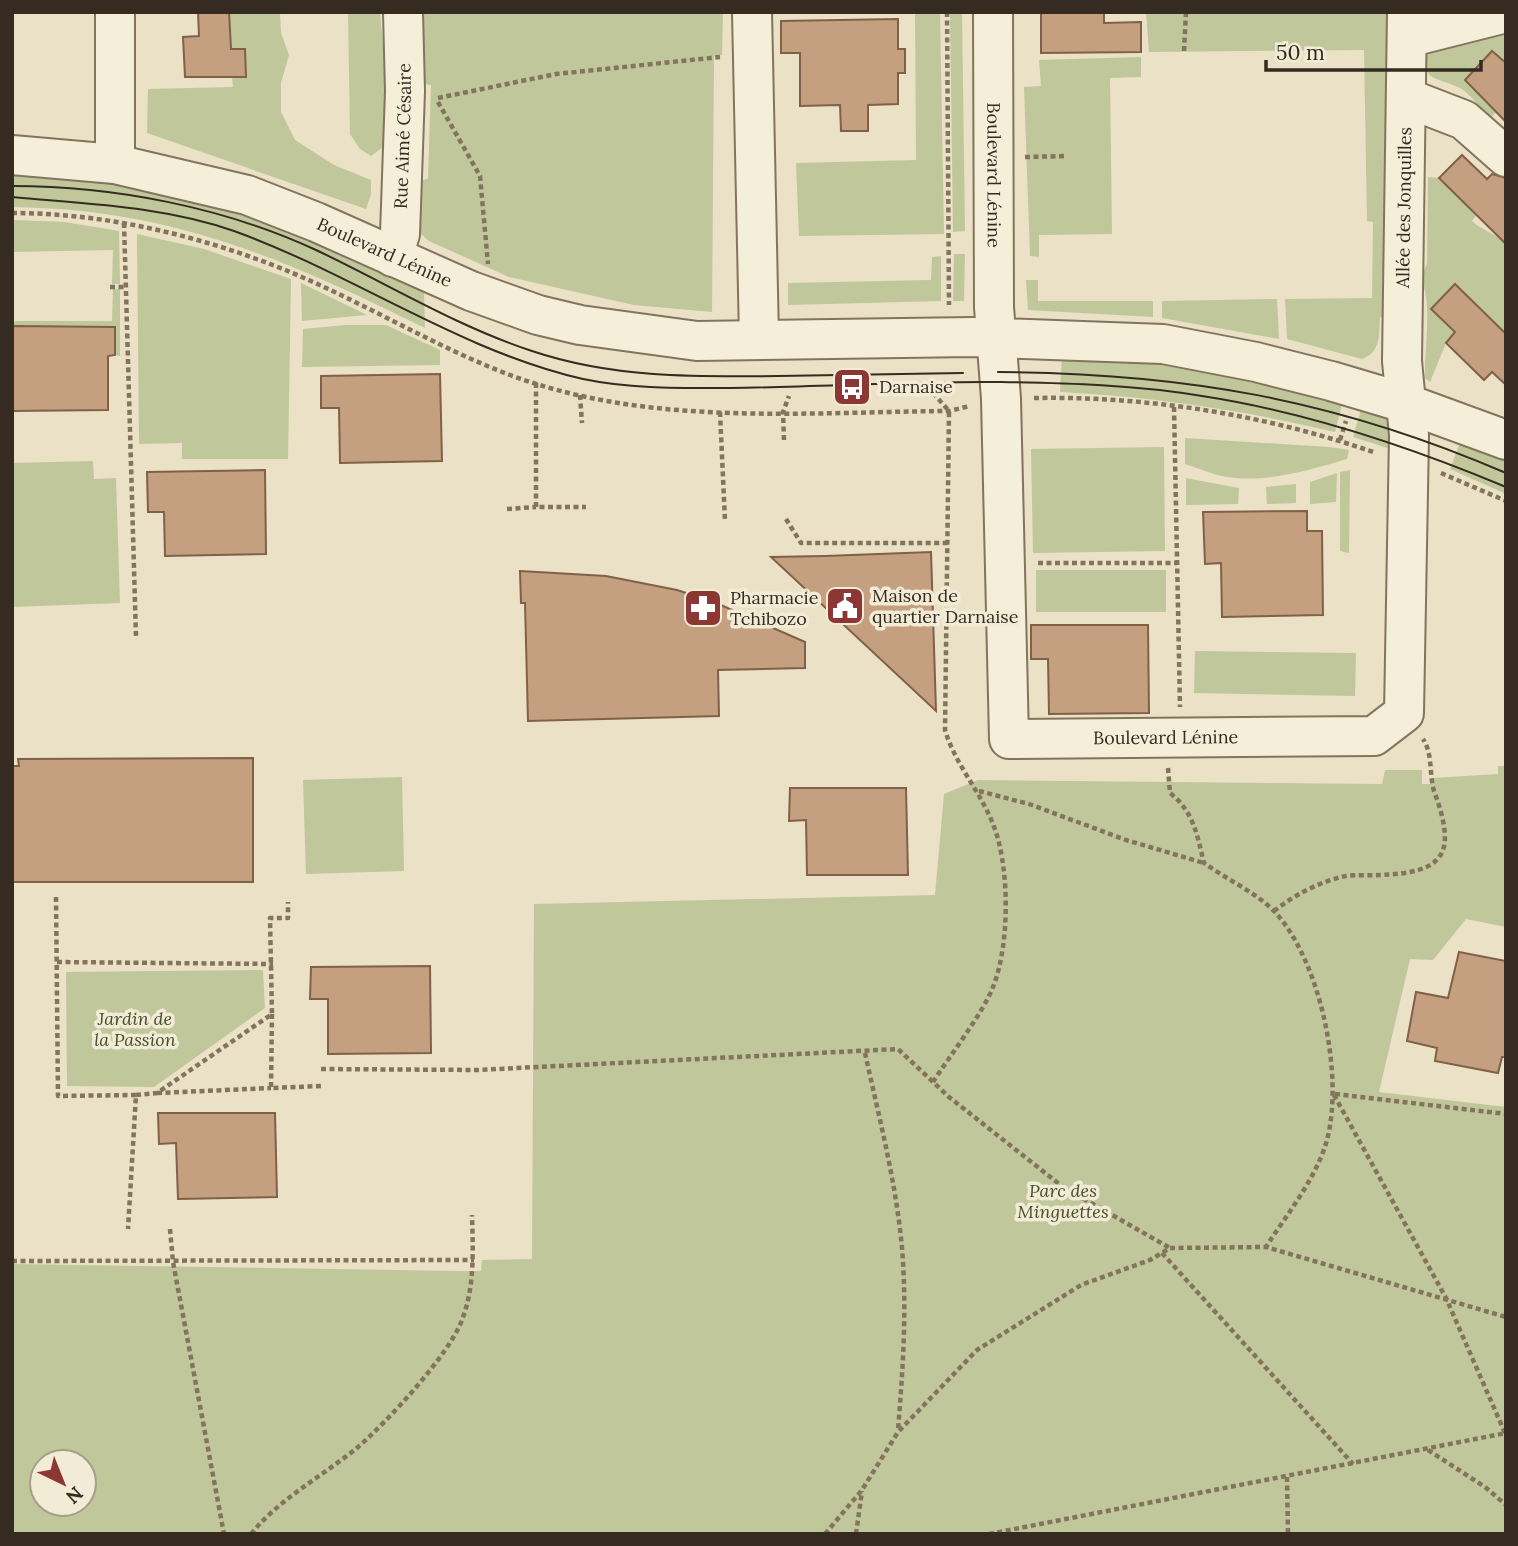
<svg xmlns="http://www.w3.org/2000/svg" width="1518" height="1546" viewBox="0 0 1518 1546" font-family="Lora,serif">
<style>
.green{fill:#c0c79b;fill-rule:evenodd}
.building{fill:#c4a080;stroke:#806046;stroke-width:2}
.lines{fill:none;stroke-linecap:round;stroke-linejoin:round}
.minor-casing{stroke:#83745e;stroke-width:42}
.path{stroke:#83745e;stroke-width:4.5;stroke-dasharray:5 3.5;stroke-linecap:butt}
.minor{stroke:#f5eed9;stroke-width:38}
.tram{stroke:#352b20;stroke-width:2}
.labels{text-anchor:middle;stroke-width:7;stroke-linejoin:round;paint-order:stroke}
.street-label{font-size:18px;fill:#352b20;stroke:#f2ebd5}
.poi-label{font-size:18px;fill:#352b20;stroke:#f2ebd5;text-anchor:start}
.park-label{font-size:18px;font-style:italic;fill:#445029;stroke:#f2ebd5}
</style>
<rect width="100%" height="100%" fill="#eae1c6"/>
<g class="green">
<polygon points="229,12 280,12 281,33 289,55 281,83 281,112 295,140 334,165 371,180 371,194 366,209 147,133 148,89 233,87 232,77 246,77 245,49 231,49"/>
<polygon points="348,12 380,12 387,90 383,147 371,156 360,149 350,134"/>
<polygon points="423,12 723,12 722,55 714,56 712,312 634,305 509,277 429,241 421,234 416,181 428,179 431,85 424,84"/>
<polygon points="915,12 940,12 944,234 799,236 796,163 916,160"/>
<polygon points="950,12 962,12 965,231 953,232"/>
<path d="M1146,12H1390L1392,317H1380C1379,335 1381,352 1362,359L1287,339L1285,299L1372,298L1373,222L1367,221L1364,50L1149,52Z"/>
<path d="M1506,26V64L1492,51L1465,80L1496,112L1490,119C1481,110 1469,91 1458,87C1429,75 1425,82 1423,45Z"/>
<polygon points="1141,57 1141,77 1110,78 1112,234 1039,235 1039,257 1030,256 1024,87 1041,86 1039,60"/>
<path d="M12,171L160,188L299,231L424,290L425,328C285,259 172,209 12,207Z"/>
<path d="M1428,177L1439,178L1477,214L1472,221C1483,231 1495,233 1506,244V335L1455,284L1431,308L1455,332L1446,343L1430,382L1425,378C1424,345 1433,306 1421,278L1427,263Z"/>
<polygon points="12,220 65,222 119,231 120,284 112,284 113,250 12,252"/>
<polygon points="137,234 204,249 291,279 288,459 182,459 182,443 139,444"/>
<polygon points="954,254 965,254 964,301 953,301"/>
<polygon points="941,256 941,301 788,305 788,283 931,280 932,257"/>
<polygon points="1026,280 1038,280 1038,301 1153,301 1153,317 1028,310"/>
<polygon points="301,283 367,315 302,321"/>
<polygon points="113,289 120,289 120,356 115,355 114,327 12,327 12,321 112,321"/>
<polygon points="1277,299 1279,339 1162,318 1162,301"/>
<polygon points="346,325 386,325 440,350 440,365 302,367 303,329"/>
<path d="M1062,354L1201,369L1343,400L1335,432C1242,410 1156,397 1060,392Z"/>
<polygon points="1362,406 1391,416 1394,450 1353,437"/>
<path d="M1185,438L1329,447L1349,450L1347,459C1309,470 1268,483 1227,477C1213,475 1198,468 1185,464Z"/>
<polygon points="1461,440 1506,458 1506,494 1450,469"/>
<polygon points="1164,447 1165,551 1033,553 1031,449"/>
<polygon points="93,461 94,479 116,478 120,603 12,607 12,463"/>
<polygon points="1350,470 1349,553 1340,551 1340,472"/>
<polygon points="1337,473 1336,502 1310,504 1310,482"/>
<polygon points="1186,478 1239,488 1238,504 1186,505"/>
<polygon points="1296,484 1296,503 1267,504 1266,487"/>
<rect x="1036" y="570" width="130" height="42"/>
<polygon points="1195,651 1356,653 1355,696 1194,693"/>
<path d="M1498,766H1506V927L1466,919L1433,960L1410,959L1379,1092L1506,1107V1534H12V1264L459,1271H481L482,1260L532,1259L534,904L935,895L944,794L978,780L1382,784L1385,770H1422V784H1433V778L1498,774ZM42,1462H84V1504H42Z"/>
<polygon points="402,777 404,871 306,874 303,780"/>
<polygon points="263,970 265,1008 154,1087 67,1086 66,972"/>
</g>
<g class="building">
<polygon points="198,12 229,12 231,49 245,49 246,77 185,77 183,37 199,36"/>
<polygon points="1041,12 1104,12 1104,23 1141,22 1141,52 1041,53"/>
<polygon points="898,19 898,49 905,49 905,73 898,73 898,104 868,105 868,131 841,131 840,105 800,106 800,53 781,53 781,21"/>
<polygon points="1492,51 1506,63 1506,122 1465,80"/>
<polygon points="1462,155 1487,179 1492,174 1506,178 1506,244 1439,178"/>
<polygon points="1455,284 1506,334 1506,385 1492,372 1484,380 1446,343 1455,332 1431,309"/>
<polygon points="12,326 115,327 115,355 108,356 108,410 12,411"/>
<polygon points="440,374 442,461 340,463 339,408 321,408 321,376"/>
<polygon points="265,470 266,554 165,556 164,512 148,512 147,472"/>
<polygon points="1307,511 1307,531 1322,531 1323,615 1222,617 1221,563 1205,564 1203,512"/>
<polygon points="931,552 936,711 771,557 825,556"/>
<polygon points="520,571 606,576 677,590 714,602 805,642 805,668 718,670 719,716 528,721 525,603 521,603"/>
<polygon points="1031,625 1148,625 1149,713 1049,714 1048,659 1031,659"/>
<polygon points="253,758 253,882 12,882 12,766 19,766 18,759"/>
<polygon points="790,788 906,788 908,875 807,875 806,820 789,821"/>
<polygon points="1459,952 1506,961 1506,1057 1502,1057 1498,1073 1435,1061 1437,1048 1407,1041 1416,992 1448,998"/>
<polygon points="430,966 431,1053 328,1054 328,999 310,999 311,967"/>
<polygon points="158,1113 275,1113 277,1197 178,1199 176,1143 159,1144"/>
</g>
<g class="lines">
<defs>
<g id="minor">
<polyline points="752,12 759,338"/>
<path id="s1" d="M993,12L994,307L1001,399L1009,739L1374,736L1404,713L1409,435L1402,361L1407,12"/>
<polyline points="1407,38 1506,13"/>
<polyline points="1407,98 1464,120 1506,157"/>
<path id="s2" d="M12,155L115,164L247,195L316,222L471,291L538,315L580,325L697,341L972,337L1163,344L1256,362L1331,381L1405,403L1506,440"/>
<polyline points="115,164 115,12"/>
<path id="s3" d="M393,257L400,234L405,91L403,12"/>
</g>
</defs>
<use href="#minor" class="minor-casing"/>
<g class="path">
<polyline points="947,12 949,305"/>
<polyline points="1184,51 1186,12"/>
<polyline points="438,98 556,74 720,57"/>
<polyline points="438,102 480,176 488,264"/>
<polyline points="1025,157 1066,156"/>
<path d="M12,213C99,213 189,233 270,264C352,295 428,344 510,375C649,427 804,412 949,411L970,406"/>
<polyline points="124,223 136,637"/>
<polyline points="110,287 126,287"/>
<polyline points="536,383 536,507 586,507"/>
<polyline points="580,395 582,423"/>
<path d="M1034,398C1149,396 1267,415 1376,453"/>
<polyline points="1174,407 1180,707"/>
<polyline points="720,412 725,521"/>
<polyline points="784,440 783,412 789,396"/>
<polyline points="1340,440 1346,421"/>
<polyline points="1441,473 1506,501"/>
<polyline points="507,509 536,507"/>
<polyline points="786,519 801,543 948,543"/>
<polyline points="1038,563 1177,563"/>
<path d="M1168,768L1170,793C1194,812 1197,835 1204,863C1226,879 1257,893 1275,912C1321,962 1344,1076 1327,1140C1316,1179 1287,1214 1266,1247"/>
<polyline points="979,791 1029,804 1126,840 1204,863"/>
<polyline points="56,897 58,1096 136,1095 128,1229"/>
<path d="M1274,911C1293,896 1317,883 1341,877C1353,874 1367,876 1379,875C1446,873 1457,853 1434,791C1429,774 1433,754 1423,739"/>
<polyline points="57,962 273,964"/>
<polyline points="272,1014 271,1088 321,1086"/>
<path d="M865,1053C879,1117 896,1182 902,1248C907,1308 903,1369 898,1430"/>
<polyline points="321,1069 477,1070 898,1049 949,1097 1063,1187 1170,1248"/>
<path d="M933,1082C949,1057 983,1013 993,987C1010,945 1010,866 993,824C980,791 955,764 945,730L949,411L934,394"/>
<polyline points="157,1093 271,1088"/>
<polyline points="1335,1094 1506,1114"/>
<polyline points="136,1095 157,1093 272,1014 270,918 288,918 288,902"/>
<polyline points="1334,1095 1446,1298 1505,1433"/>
<polyline points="170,1229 173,1262 224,1534"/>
<polyline points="1162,1253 1353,1464"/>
<polyline points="12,1261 474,1260"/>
<polyline points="1428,1450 1485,1487 1506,1505"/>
<polyline points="1287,1477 1288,1534"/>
<path d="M251,1534C280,1498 323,1476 358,1447C387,1422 449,1355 462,1320C475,1286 473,1250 472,1215"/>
<polyline points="825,1534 862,1490 898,1432 977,1350 1081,1285 1150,1260 1170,1248 1266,1247 1506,1317"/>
<polyline points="856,1534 862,1491"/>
<polyline points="989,1534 1506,1433"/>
</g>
<use href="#minor" class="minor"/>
<g class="tram">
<path d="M12,186C114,186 223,207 316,250C388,284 456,326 532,351C612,378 694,377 778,376C840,375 902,374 963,373"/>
<path d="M12,197C86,204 163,206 234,231C353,274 460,351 583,379C631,389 681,388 730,388C820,387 911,381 1001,382C1067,383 1137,385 1202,396C1307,412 1408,446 1506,487"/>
<path d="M998,372C1183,373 1335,399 1506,473"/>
</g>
</g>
<defs>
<symbol id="bus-square" viewBox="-11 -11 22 22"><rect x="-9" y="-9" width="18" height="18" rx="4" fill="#8c3734" stroke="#f2ebd5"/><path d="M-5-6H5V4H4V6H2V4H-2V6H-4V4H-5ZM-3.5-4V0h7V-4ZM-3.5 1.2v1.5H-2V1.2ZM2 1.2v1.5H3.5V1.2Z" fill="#fff"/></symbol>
<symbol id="civic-square" viewBox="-11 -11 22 22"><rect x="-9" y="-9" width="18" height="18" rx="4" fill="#8c3734" stroke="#f2ebd5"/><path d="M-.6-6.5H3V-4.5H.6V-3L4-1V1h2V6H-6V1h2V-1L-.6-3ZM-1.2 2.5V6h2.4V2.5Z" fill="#fff"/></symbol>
<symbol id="pharmacy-square" viewBox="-11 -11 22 22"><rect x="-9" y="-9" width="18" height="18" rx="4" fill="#8c3734" stroke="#f2ebd5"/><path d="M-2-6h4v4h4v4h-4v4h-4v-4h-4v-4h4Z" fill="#fff"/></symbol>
</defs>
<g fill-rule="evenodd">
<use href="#bus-square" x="830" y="365" width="44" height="44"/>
<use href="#civic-square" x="823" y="584" width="44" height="44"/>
<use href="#pharmacy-square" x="681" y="586" width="44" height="44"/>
</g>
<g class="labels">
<g class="street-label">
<text dy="6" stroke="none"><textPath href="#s3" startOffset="122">Rue Aimé Césaire</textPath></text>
<text dy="6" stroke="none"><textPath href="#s1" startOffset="163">Boulevard Lénine</textPath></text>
<text dy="6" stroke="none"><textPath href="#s1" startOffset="1636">Allée des Jonquilles</textPath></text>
<text dy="6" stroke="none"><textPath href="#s2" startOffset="388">Boulevard Lénine</textPath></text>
<text dy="6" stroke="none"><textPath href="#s1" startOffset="884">Boulevard Lénine</textPath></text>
</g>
<g class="poi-label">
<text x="879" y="393">Darnaise</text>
<text x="872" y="602">Maison de<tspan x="872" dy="21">quartier Darnaise</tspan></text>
<text x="730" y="604">Pharmacie<tspan x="730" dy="21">Tchibozo</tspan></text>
</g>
<g class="park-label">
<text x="135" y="1025">Jardin de<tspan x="135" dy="21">la Passion</tspan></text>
<text x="1063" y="1197">Parc des<tspan x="1063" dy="21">Minguettes</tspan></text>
</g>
</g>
<rect width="1518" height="1546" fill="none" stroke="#352b20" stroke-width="28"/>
<g transform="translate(63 1483) rotate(137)"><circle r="33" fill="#f2ebd5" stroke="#a69e8d" stroke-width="2"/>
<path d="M0-5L12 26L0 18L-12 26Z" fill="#8c3734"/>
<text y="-10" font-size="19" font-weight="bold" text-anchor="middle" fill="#352b20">N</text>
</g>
<path d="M1266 60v10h215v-10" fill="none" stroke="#352b20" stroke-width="3.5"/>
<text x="1276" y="60" font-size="21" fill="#352b20" stroke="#f2ebd5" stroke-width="5" paint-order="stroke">50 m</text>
</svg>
